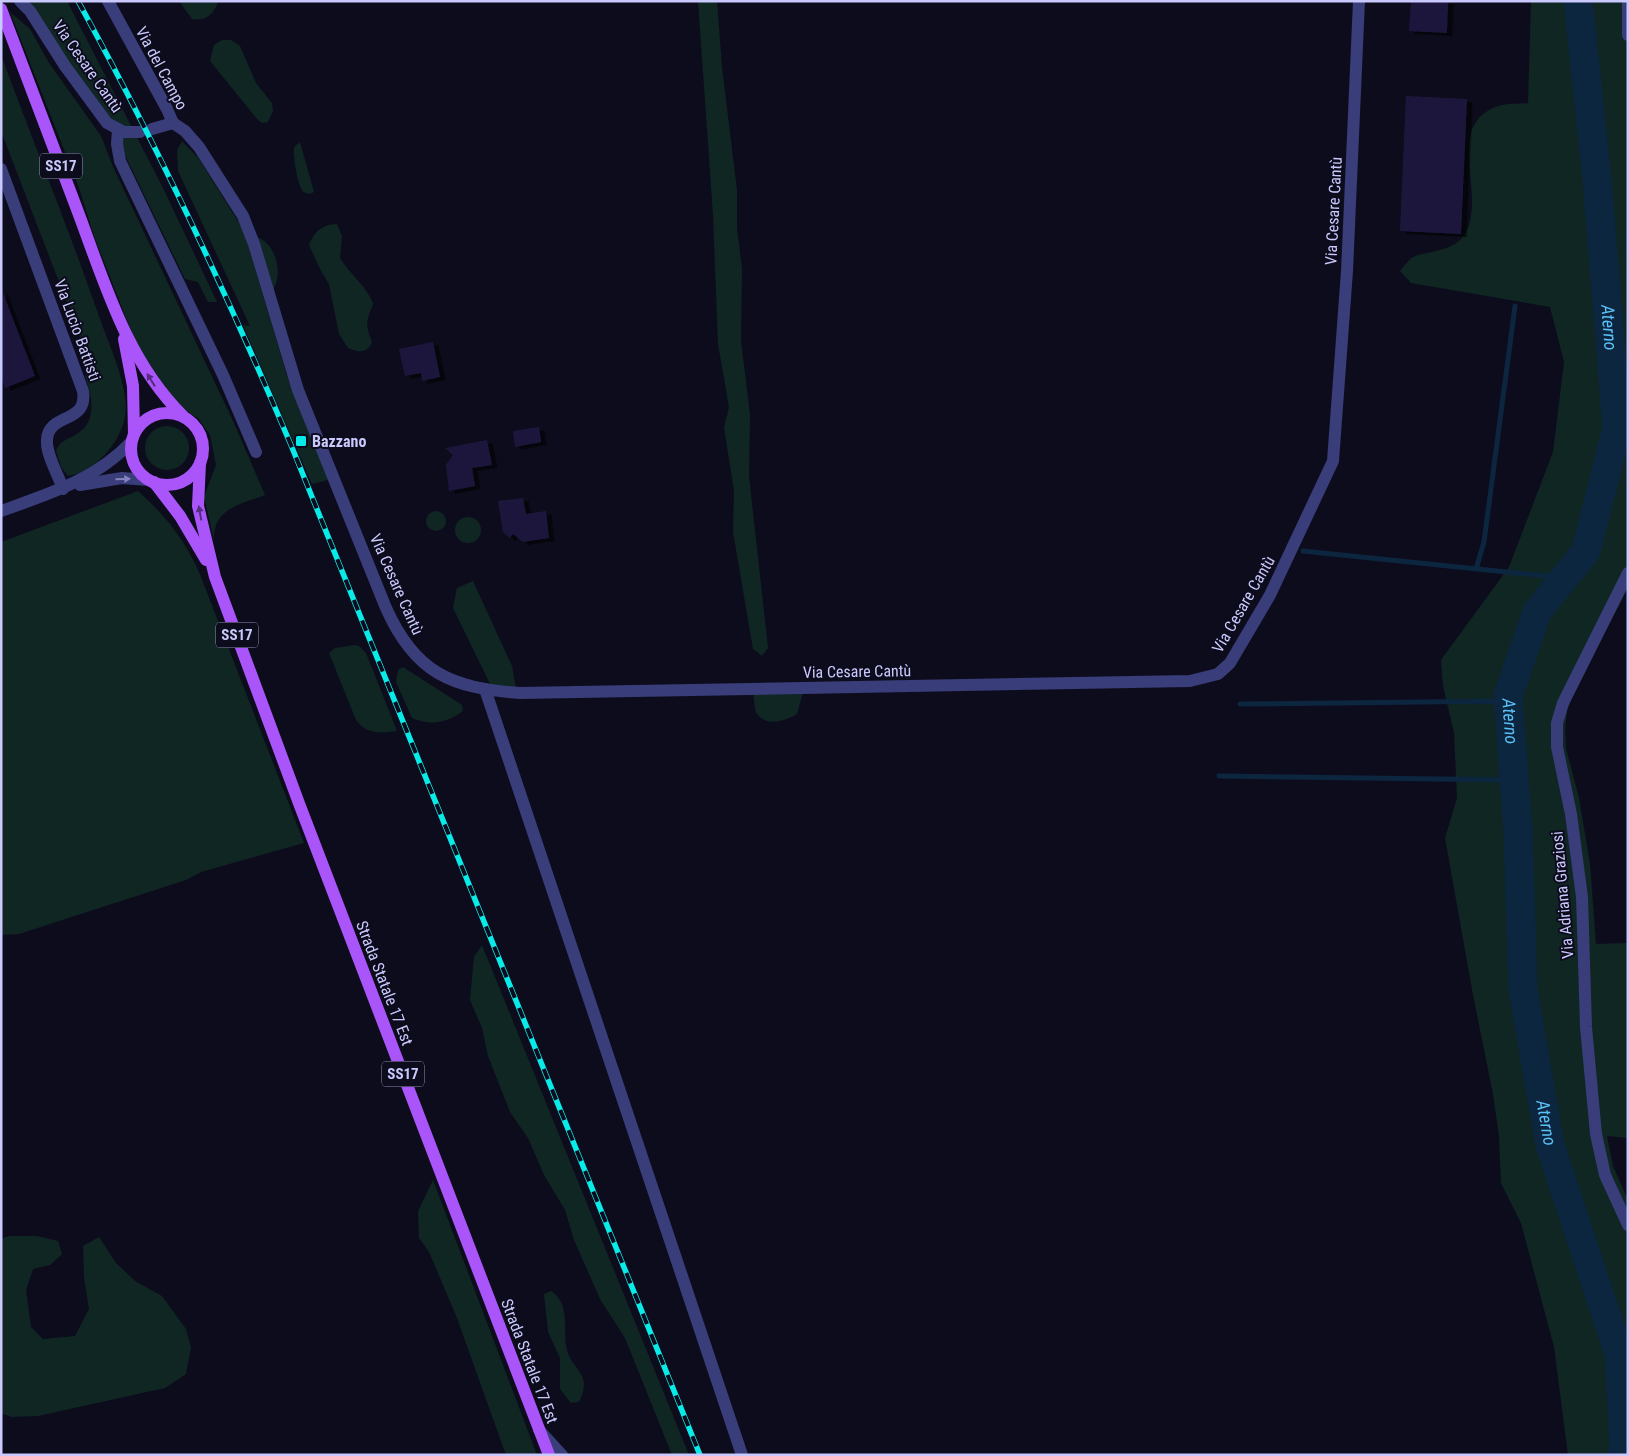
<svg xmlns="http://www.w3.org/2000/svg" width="1629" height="1456" viewBox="0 0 1629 1456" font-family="'Roboto Condensed',sans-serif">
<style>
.green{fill:#0f2623}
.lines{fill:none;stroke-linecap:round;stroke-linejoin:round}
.stream{stroke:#0d2640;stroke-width:5}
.river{stroke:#0d2640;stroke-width:29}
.building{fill:#1c193d;filter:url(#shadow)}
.minor{stroke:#393d7a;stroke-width:12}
.major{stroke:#aa55f9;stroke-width:12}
.rail-casing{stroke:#08ebe9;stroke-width:5.5}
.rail{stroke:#0d0c1d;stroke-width:4;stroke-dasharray:11;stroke-linecap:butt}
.oneway{fill:#542d80}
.oneway2{fill:#8283bc}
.poi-dot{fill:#08ebe9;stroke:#0d0c1d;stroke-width:2}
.labels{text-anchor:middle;stroke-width:4;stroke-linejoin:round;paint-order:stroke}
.shield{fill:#0d0c1d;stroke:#9190ba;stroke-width:1}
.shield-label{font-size:15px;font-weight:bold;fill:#cac9fd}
.street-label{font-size:16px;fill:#cac9fd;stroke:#0d0c1d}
.poi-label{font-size:16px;font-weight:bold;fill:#cac9fd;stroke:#0d0c1d;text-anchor:start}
.water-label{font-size:18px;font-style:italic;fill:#5bc1f9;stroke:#0d0c1d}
</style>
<defs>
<filter id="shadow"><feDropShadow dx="5.5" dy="3" stdDeviation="0" flood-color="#0009"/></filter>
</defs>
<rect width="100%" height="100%" fill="#0d0c1d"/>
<g class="green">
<polygon points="25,1 67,1 164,190 217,302 208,302 198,282 185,279 121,147"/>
<path d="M179,1H217L218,2C213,15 206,21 192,19Z"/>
<polygon points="698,1 717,1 722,67 737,190 737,228 742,269 741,341 750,414 749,476 768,648 762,656 753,649 733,532 734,491 724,428 729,407 718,344 713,215"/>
<path d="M1531,1H1628V588L1576,687L1567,711L1565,730L1566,748L1579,798L1590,864L1596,944L1628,943V1138L1607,1136L1613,1166L1628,1200V1455H1568L1554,1347L1521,1223L1501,1183L1499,1137L1493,1094L1473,995L1445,838L1457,798L1454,733L1443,686L1441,660L1509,567L1553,452L1564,362L1550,307L1411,283L1400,271C1404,267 1408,260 1413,257C1430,250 1456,252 1466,232C1487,191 1441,122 1502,105C1510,103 1520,104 1528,103Z"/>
<path d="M10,12L30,29L49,63L101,136L114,169L234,423L265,495C240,505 213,508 214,540L204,497L216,465L210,435L198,418L179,407L137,346L94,236L79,188Z"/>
<polygon points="222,40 231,40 240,46 256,83 272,103 273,111 268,122 262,123 257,119 210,61 214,45"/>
<path d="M1,55C34,144 70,232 101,322C110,347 130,390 125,417C120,443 95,472 68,476L61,467L56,451C60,440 67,440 77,434C98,421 92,396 85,376L94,373L1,131Z"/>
<polygon points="182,141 199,159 244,231 287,376 328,480 312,484 243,325 250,326 178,171 177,150"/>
<path d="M300,142L314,192L310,194L303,192C297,183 293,157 294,147Z"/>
<path d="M337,224L342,236L340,258C349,273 368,288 373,304C366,322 365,324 372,342C368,353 358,353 348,348L339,334L329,284L320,269L309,245C315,231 321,225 337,224Z"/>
<path d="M259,238C276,245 284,275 272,291L252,239Z"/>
<circle cx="167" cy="448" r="22"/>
<path d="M138,491C165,515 184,539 199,572L304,843L201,872L186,880L19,934L1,935V542Z"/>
<circle cx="436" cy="521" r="10"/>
<circle cx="468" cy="530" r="13"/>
<polygon points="473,581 512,666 516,689 492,688 453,608 457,588"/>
<path d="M355,645L359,646L366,653L397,731C380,733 367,735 356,720L329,653L335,648Z"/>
<path d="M403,667L462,705L463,711C447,723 430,726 412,718L396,682L398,670Z"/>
<path d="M753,692H803L797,714C786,721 764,728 756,712C754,706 754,698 753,692Z"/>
<polygon points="482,945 689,1455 672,1455 625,1338 600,1299 574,1240 565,1210 544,1175 528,1138 510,1112 488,1056 482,1028 470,1000 474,957"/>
<polygon points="433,1180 537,1455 506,1455 457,1318 429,1252 419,1238 418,1211"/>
<polygon points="9,1236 37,1236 58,1241 62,1254 50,1265 33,1269 26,1290 31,1327 43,1339 75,1336 89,1309 84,1277 83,1246 99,1237 116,1263 135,1281 162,1296 186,1329 191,1348 186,1374 165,1388 38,1416 11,1417 1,1413 1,1239"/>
<path d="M551,1291C573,1305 560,1335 569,1356C573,1365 583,1373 584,1383C584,1390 582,1396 579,1402L571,1403L560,1389V1358L548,1332L544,1294Z"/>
</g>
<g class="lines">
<g class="stream">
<polyline points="1303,551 1565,578"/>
<polyline points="1476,569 1484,542 1515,306"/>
<polyline points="1240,704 1508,701"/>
<polyline points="1219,776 1514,780"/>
</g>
<path class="river" id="s1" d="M1578,1L1597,179L1617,428L1586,551L1537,612L1508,696L1518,831L1523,990L1550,1145L1619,1354L1624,1445L1622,1455"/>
</g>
<g class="building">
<polygon points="1411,1 1448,1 1447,33 1409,31"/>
<polygon points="1406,96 1467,99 1461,234 1400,231"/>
<polygon points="1,288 35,376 5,388 1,377"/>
<polygon points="433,342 440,377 422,381 421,373 405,376 399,349"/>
<polygon points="539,427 541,442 515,447 513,431"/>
<polygon points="487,440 492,465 472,468 475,486 449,491 446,465 453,455 445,448"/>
<polygon points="523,498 526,514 546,511 549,538 523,542 513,534 510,538 503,532 498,501"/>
</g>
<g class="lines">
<g class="minor">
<polyline points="20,1 30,11 65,66 107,123 124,132 140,132"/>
<polyline points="108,1 167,109 173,123"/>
<polyline points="1628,2 1628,35"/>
<path d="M152,129L173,123L185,131L199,147L243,216L254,244L298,390L386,608C415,673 451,688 520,693L1190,681L1218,674L1230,663L1270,595L1333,461L1347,271L1359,1"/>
<polyline points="118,130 117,144 120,161 223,375 256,452"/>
<path d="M1,169L83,391C88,425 48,412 47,440C46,455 58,474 63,489"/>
<polyline points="80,485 122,478 149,480"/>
<path d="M1,511C49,494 97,479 132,441"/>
<polyline points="1628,573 1563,703 1557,723 1557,747 1571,814 1582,897 1586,1027 1596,1134 1605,1175 1628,1225"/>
<polyline points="485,689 742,1455"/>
<polyline points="539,1430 562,1455"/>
</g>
<g class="major">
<path d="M1,9C27,76 52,144 78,212C105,284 127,361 183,416"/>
<polyline points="124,339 133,386 134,434"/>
<circle cx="167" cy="449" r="36"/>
<polyline points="200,463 198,506 215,577 300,806 549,1455"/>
<polyline points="154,482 180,516 206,560"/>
</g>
<defs>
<path id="rail" d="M78,1C157,145 227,294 291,445L700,1455"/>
</defs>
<use href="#rail" class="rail-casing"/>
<use href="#rail" class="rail"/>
</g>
<defs><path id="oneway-solid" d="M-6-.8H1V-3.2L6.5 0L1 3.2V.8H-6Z" transform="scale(1.25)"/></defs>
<g class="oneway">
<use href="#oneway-solid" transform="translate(151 380) rotate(-122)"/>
<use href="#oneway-solid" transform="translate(200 513) rotate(-100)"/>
</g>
<use class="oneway2" href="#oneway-solid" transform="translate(123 479) rotate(-1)"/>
<rect class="poi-dot" x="295" y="435" width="12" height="12" rx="2.5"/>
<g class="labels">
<g class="shield">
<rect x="40" y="153.5" width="42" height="25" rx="4"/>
<rect x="216" y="622.5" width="42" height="25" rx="4"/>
<rect x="382" y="1061.5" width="42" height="25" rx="4"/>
</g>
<g class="shield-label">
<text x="61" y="171">SS17</text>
<text x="237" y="640">SS17</text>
<text x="403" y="1079">SS17</text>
</g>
<g class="street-label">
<text transform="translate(88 66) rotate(55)" y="6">Via Cesare Cantù</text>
<text transform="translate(162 68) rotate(62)" y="6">Via del Campo</text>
<text transform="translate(1333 211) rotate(-87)" y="6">Via Cesare Cantù</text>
<text transform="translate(78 330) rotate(70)" y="6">Via Lucio Battisti</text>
<text transform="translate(397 584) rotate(66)" y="6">Via Cesare Cantù</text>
<text transform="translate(1243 604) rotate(-60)" y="6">Via Cesare Cantù</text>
<text transform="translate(857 671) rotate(-1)" y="6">Via Cesare Cantù</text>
<text transform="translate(1562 895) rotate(-95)" y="6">Via Adriana Graziosi</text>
<text transform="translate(385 983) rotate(69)" y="6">Strada Statale 17 Est</text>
<text transform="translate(530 1361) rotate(69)" y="6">Strada Statale 17 Est</text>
</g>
<g class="poi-label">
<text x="312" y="447">Bazzano</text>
</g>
<g class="water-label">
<text dy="6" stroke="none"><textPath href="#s1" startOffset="328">Aterno</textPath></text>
<text dy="6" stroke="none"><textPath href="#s1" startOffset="748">Aterno</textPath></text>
<text dy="6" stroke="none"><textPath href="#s1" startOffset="1152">Aterno</textPath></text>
</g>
</g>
<rect width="1629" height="1456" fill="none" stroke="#cac9fd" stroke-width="5"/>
</svg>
